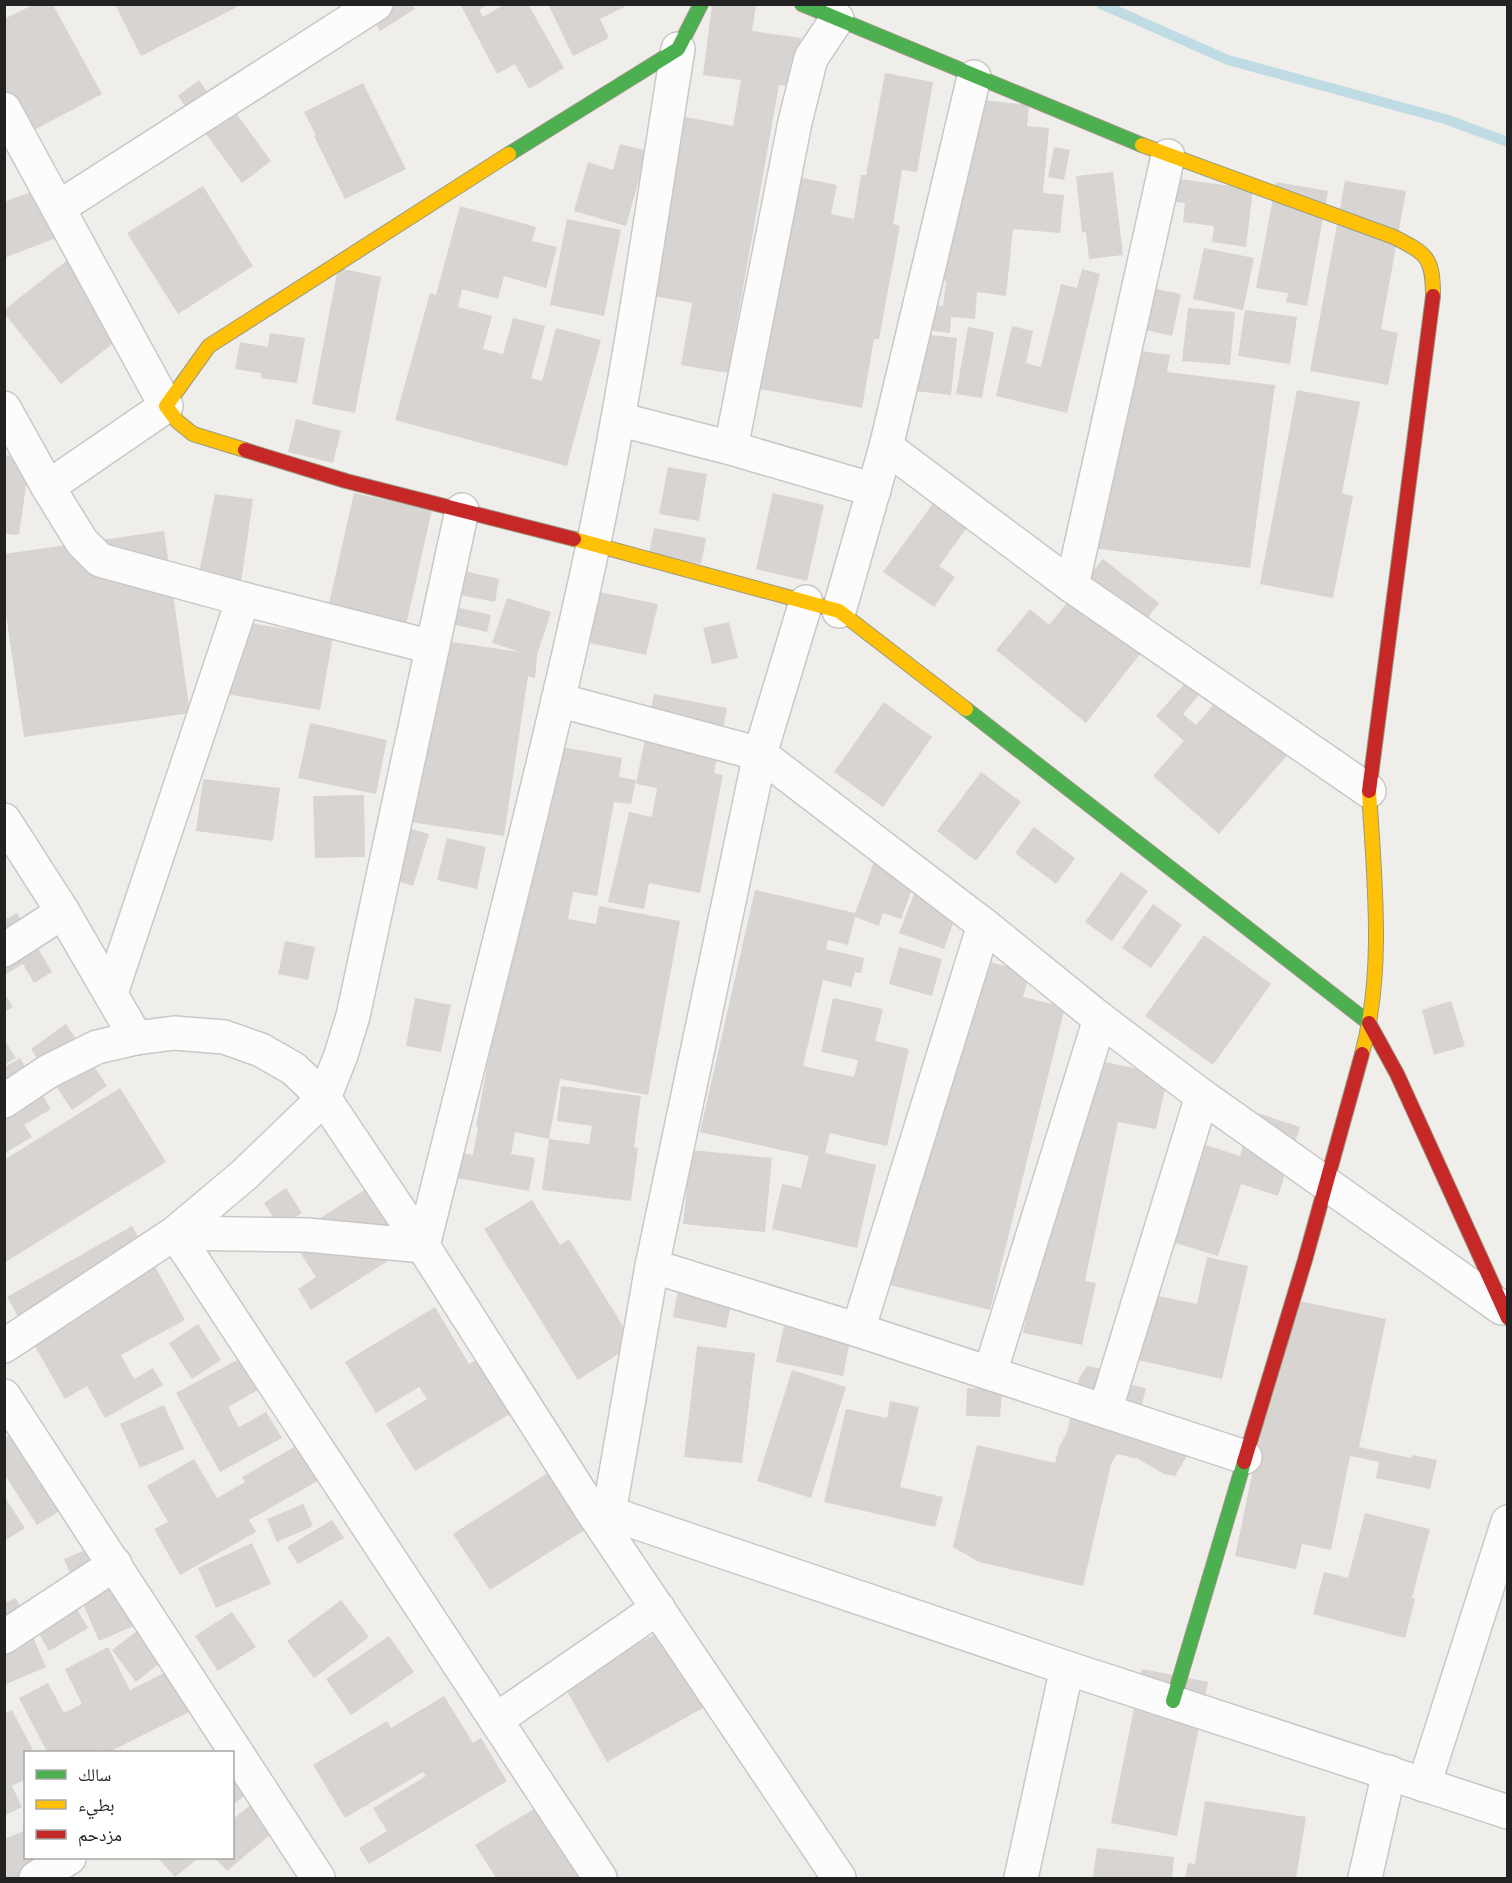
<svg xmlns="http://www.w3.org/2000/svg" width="1512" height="1883" viewBox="0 0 1512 1883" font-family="'PT Sans','Noto Naskh Arabic',sans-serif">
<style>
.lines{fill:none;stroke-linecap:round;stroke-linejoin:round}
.stream{stroke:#bfdbe3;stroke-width:10}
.building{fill:#d7d4d2}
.street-casing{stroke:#c9c8c7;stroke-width:36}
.fast-casing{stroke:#999a82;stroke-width:16}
.slow-casing{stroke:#999a82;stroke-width:16}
.jam-casing{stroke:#999a82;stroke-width:16}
.street{stroke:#fdfcfc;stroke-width:33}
.fast{stroke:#4caf50;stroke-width:14}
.slow{stroke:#ffc107;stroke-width:14}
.jam{stroke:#c62828;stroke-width:14}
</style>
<rect width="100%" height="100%" fill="#f0eeeb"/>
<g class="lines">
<polyline class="stream" points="1101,4 1228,60 1445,119 1508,142"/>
</g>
<g class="building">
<polygon points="115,4 235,4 237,7 141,56"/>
<polygon points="370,4 412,4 415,9 380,31 366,7"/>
<polygon points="460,4 488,4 479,10 483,17 505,4 528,4 564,68 529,89 515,64 497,74"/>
<polygon points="548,4 626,4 626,6 600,19 609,38 573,56"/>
<polygon points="33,5 53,5 102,94 4,146 4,19"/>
<polygon points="712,5 756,5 752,31 801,38 794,87 779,85 728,373 681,365 692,303 654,296 685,117 733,126 741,80 703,75"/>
<polygon points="885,73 933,82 917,172 902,170 893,224 900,226 879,339 874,339 862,408 760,389 798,177 837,185 831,214 854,219 861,175 866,175"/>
<polygon points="199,80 214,101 223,95 271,161 242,183 178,96"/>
<polygon points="363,83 406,169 345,199 314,136 316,135 304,112"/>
<polygon points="964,98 1029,105 1027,126 1049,128 1043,193 1064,195 1060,233 1013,229 1006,296 977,292 975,319 951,317 950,333 925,330 927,304 943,306 946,281 933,280"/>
<polygon points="620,144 647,151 626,226 574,211 588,162 613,170"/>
<polygon points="1054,147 1070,150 1064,180 1048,177"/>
<polygon points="1113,172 1123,255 1089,259 1086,232 1082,232 1076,176"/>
<polygon points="1172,178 1253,189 1246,247 1212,242 1214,226 1183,222 1185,203 1169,201"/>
<polygon points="1345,181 1406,191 1381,329 1398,333 1388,385 1310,371"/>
<polygon points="1276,182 1328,191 1307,306 1286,302 1288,293 1256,288"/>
<polygon points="203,186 253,266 178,314 127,233"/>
<polygon points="42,188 61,236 4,258 4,202"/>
<polygon points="460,206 536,227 532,241 557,247 546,288 504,276 498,299 462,289 458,307 492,316 483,349 503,354 513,318 545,326 531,378 542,381 556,328 601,340 567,466 395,420 430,293 436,295"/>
<polygon points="567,219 621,230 604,316 550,305"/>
<polygon points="1204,248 1254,258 1243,310 1193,299"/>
<polygon points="69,259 139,323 61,384 4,313 4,310"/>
<polygon points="338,268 381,277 355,413 312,404"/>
<polygon points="1082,269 1100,274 1067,413 996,396 1012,326 1033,331 1026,363 1041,367 1061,284 1077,288"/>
<polygon points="1146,287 1181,294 1172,336 1137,328"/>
<polygon points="1188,308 1235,312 1230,365 1182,361"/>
<polygon points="1245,310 1297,317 1290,364 1238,356"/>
<polygon points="968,327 994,332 982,398 956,394"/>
<polygon points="270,333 305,338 297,383 261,378 261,373 235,369 240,342 268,347"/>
<polygon points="913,333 957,338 951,395 906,390"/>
<polygon points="1117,348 1170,355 1167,372 1275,385 1250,568 1092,548"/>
<polygon points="1297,390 1360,402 1342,493 1353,496 1333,598 1260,584"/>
<polygon points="296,419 341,431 333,463 288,452"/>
<polygon points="4,455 30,459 19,534 13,535 4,533"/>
<polygon points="668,467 707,474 699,521 659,514"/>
<polygon points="953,476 987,500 939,566 955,577 934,607 883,572"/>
<polygon points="354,493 432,510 406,625 328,608"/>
<polygon points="773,493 824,505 807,581 756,569"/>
<polygon points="215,494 253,499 241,583 199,573"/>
<polygon points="654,528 706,538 701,564 649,554"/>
<polygon points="164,531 190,713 24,737 4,601 4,554"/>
<polygon points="1103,559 1159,603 1146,620 1159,630 1086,723 996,650 1030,609 1049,625"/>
<polygon points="460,570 499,579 495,602 455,594"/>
<polygon points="590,590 658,604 646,655 580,641"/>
<polygon points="507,598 551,612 537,655 535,678 528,676 504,836 410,822 438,640 520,652 492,643"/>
<polygon points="451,606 491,615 487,632 447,623"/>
<polygon points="238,621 333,637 320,710 226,694"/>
<polygon points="729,622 738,658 712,664 703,628"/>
<polygon points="1201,665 1214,677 1183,714 1196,725 1229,687 1296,745 1219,834 1153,776 1184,741 1156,716"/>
<polygon points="654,694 727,708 714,773 723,775 700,893 649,883 644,909 608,902 629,812 652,817 657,788 636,784"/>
<polygon points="884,702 932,737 883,807 834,772"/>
<polygon points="310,723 387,740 376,794 298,778"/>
<polygon points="551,745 622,758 619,777 636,780 631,804 614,802 597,896 573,892 568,919 596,924 599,906 680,921 648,1095 560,1079 549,1139 515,1132 511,1154 535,1158 529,1191 456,1178 461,1153 473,1155 478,1127 476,1127 527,848"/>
<polygon points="981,772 1021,802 976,861 937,831"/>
<polygon points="203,779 280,788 273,841 196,831"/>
<polygon points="364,795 365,857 315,858 313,796"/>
<polygon points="401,826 429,834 413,886 385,877"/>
<polygon points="1034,827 1075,858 1056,884 1015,853"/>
<polygon points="447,838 486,847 477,889 437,880"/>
<polygon points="881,843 915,881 901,919 883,913 879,926 855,917 848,945 828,940 826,949 864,958 861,973 855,972 851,987 823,980 803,1066 854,1077 858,1060 821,1052 833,998 883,1009 875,1041 909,1049 887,1146 830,1133 825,1153 876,1165 857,1248 772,1229 782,1184 801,1188 809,1156 700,1132 755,890 855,913"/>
<polygon points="1121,872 1148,891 1112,941 1085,922"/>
<polygon points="916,889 960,904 944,949 899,933"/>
<polygon points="1153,904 1182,925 1151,968 1122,948"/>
<polygon points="17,913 52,972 34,983 23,964 4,975 4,920"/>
<polygon points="1204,935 1271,984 1213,1065 1145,1016"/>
<polygon points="285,941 315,947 308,980 278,974"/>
<polygon points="899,947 942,959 932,996 889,984"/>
<polygon points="973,958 1030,972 1023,997 1065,1007 990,1310 878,1282"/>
<polygon points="4,993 13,1007 4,1012"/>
<polygon points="415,998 451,1005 441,1052 406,1046"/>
<polygon points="1451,1001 1465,1046 1434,1055 1422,1010"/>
<polygon points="66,1024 107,1086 72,1110 31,1049"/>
<polygon points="4,1039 16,1058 4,1065"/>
<polygon points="1081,1057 1168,1075 1156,1129 1118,1122 1085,1281 1096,1283 1082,1345 1023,1333"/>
<polygon points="20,1058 51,1109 24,1125 32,1137 5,1153 5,1067"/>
<polygon points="561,1086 641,1096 634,1147 638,1148 631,1201 542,1190 549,1139 589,1144 592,1126 557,1121"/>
<polygon points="120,1088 166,1162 4,1263 4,1160"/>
<polygon points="1254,1112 1300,1127 1278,1196 1241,1184 1218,1256 1162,1239 1193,1141 1240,1156"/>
<polygon points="691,1150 772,1158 765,1232 683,1224"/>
<polygon points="286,1188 302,1213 280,1227 264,1203"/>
<polygon points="366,1189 405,1250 311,1310 298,1289 316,1277 290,1237"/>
<polygon points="532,1200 560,1245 569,1239 634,1344 578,1380 484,1229"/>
<polygon points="132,1226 185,1320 121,1355 134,1379 153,1368 163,1385 105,1418 87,1386 65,1399 7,1297"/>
<polygon points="1207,1257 1248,1266 1222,1379 1124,1357 1139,1292 1197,1304"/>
<polygon points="669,1278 734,1291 726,1328 673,1317 678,1290 667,1288"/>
<polygon points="1289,1299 1386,1319 1359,1447 1411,1458 1412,1455 1437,1460 1430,1489 1376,1478 1379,1462 1350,1456 1331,1550 1302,1544 1296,1569 1235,1556"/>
<polygon points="435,1307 469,1364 476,1360 510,1414 415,1471 386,1424 427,1399 419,1387 376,1413 345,1362"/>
<polygon points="787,1311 853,1325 843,1376 776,1362"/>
<polygon points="198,1324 221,1360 192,1379 169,1343"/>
<polygon points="697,1346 755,1353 742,1463 684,1457"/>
<polygon points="243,1357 261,1388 228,1407 239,1427 266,1412 282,1438 220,1472 176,1393"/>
<polygon points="1087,1366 1102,1369 1129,1384 1146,1388 1141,1409 1189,1452 1175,1476 1164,1474 1138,1459 1117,1454 1111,1464 1083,1586 979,1562 953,1547 977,1445 1055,1463 1059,1447 1067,1432 1079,1378"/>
<polygon points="792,1370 846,1387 811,1498 757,1481"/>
<polygon points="967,1388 1002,1389 1000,1417 966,1416"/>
<polygon points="890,1401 919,1407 900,1487 943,1497 935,1527 824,1502 846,1409 887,1418"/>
<polygon points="164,1405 184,1449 140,1468 120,1424"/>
<polygon points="27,1424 77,1500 37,1525 5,1475 5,1438"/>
<polygon points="308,1439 328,1475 249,1520 256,1532 180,1575 154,1529 168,1522 147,1486 194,1459 217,1498 245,1482 242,1477"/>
<polygon points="549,1472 586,1529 490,1590 453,1534"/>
<polygon points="4,1496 25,1528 4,1541"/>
<polygon points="303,1504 313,1526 277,1542 267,1519"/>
<polygon points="1365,1513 1430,1529 1412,1598 1415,1599 1405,1638 1313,1614 1324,1572 1348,1578"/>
<polygon points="332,1520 344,1538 298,1564 287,1547"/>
<polygon points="102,1543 136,1625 99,1641 64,1559"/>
<polygon points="252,1543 271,1584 216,1608 198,1568"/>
<polygon points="63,1585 88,1628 49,1651 24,1608"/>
<polygon points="16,1598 46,1667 4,1685 4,1603"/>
<polygon points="341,1600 369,1637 314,1678 287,1641"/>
<polygon points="232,1612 256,1647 218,1671 195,1636"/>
<polygon points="152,1620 176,1650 136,1682 112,1650"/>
<polygon points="664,1629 708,1705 607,1762 564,1686"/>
<polygon points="389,1636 414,1672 351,1715 326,1679"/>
<polygon points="108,1647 130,1690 176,1667 197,1708 109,1752 105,1752 104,1750 98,1752 47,1752 19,1698 48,1683 64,1713 82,1704 65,1669"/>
<polygon points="1142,1669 1208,1682 1177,1836 1111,1823"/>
<polygon points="444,1696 473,1743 481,1738 507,1781 369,1864 359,1848 387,1831 373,1808 426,1776 423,1772 345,1818 313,1765 387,1721 391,1728"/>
<polygon points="12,1710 34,1752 26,1752 26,1779 12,1786 22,1807 4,1816 4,1714"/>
<polygon points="232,1755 259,1784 234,1804 232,1802"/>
<polygon points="261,1796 284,1823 227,1871 215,1858 232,1858 232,1820"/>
<polygon points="550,1799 598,1878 496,1878 475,1845"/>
<polygon points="1205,1801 1306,1817 1296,1878 1185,1878 1188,1863 1195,1864"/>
<polygon points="26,1830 26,1858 74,1858 49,1878 4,1878 4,1839"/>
<polygon points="1097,1848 1174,1857 1172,1878 1093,1878"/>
<polygon points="158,1858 198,1858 175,1877"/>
</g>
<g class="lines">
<defs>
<g id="street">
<polyline points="4,109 58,208"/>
<polyline points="4,408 48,487 166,406 58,208 376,4"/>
<polyline points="618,419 731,448 874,490"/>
<polyline points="886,447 1072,586 1369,791"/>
<polyline points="731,448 795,122 811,58 837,19"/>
<polyline points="48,487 82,542 100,560 243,599"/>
<polyline points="462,510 353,1016 341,1055 324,1098 244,1175 175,1233 600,1878"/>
<polyline points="1072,586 1168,156"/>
<polyline points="839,611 886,447 974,77"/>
<polyline points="558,700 760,754 984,925 1100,1019 1202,1096 1502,1308"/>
<polyline points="4,820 63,912 136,1038"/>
<polyline points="4,950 63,912"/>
<polyline points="111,993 243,599 432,647"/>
<polyline points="4,1101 49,1071 97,1047 136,1038 174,1033 224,1037 261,1050 294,1069 324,1098 423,1246 590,1508 839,1878"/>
<polyline points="652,1266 858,1330 1245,1457"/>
<polyline points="858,1330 984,925"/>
<path d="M4,1346L175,1233L307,1235L423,1246C481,1013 542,781 593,546C628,382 651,215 678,49"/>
<polyline points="990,1373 1100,1019"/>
<polyline points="4,1396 318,1878"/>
<polyline points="1105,1411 1202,1096"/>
<polyline points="590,1508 609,1513 1067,1668 1508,1812"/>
<polyline points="609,1513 652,1266 760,754 806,602"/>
<polyline points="4,1637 115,1564"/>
<polyline points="496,1720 658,1608"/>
<polyline points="1424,1785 1508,1522"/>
<polyline points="36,1878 69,1858"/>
<polyline points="1021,1878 1067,1668"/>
<polyline points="1365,1878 1389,1772"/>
</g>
<g id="fast">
<polyline points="802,4 1142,145"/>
<polyline points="509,154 678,49 701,4"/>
<polyline points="966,709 1369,1023"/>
<polyline points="1173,1701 1244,1462"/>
</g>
<g id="slow">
<path d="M1142,145L1394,237C1427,254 1433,257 1433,296"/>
<polyline points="245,450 193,434 177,421 166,406 209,346 509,154"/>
<polyline points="574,539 839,611 966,709"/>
<path d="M1362,1054C1385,970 1374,878 1369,791"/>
</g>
<g id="jam">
<polyline points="245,450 346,481 574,539"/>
<polyline points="1369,791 1433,296"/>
<polyline points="1369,1023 1397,1074 1508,1318"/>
<polyline points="1244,1462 1305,1260 1362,1054"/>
</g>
</defs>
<use href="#street" class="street-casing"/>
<use href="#fast" class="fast-casing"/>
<use href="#slow" class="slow-casing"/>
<use href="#jam" class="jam-casing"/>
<use href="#street" class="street"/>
<use href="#fast" class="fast"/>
<use href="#slow" class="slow"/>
<use href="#jam" class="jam"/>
</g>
<rect width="1512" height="1883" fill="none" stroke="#222222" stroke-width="12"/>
<rect x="24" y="1751" width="210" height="108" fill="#ffffff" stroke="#a7a7a7" stroke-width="1.5"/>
<rect x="36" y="1770" width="30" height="9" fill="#4caf50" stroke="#a7a7a7" stroke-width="1.5"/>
<text x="78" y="1781" font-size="18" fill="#222222">سالك</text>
<rect x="36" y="1800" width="30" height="9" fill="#ffc107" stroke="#a7a7a7" stroke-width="1.5"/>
<text x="78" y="1811" font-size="18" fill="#222222">بطيء</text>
<rect x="36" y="1830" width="30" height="9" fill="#c62828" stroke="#a7a7a7" stroke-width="1.5"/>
<text x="78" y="1841" font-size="18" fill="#222222">مزدحم</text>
</svg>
